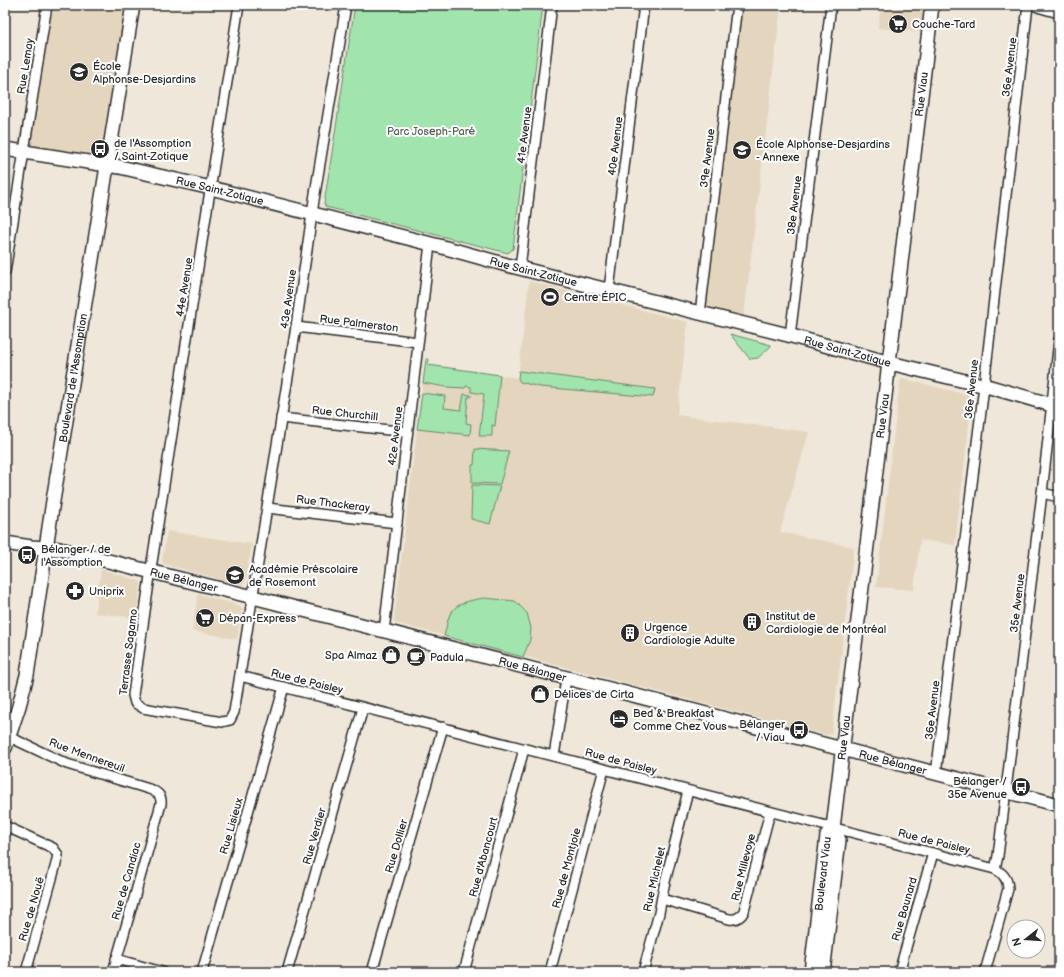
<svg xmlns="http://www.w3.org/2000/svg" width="1064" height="977" viewBox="0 0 1064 977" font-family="'Balsamiq Sans',sans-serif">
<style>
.built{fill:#e4d6be}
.green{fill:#a2e4ae;stroke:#66886c}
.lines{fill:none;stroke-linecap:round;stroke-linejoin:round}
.street-casing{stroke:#2b2b2b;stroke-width:12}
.secondary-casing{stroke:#2b2b2b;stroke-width:16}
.street{stroke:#fff;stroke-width:9}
.secondary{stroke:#fff;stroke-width:13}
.labels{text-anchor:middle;stroke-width:4;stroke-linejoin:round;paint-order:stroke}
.poi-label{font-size:11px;fill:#2b2b2b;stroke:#fff;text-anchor:start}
.street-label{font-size:11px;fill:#2b2b2b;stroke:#fff}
.park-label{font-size:11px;fill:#4f6252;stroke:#fff}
</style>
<rect width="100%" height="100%" fill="#efe7d9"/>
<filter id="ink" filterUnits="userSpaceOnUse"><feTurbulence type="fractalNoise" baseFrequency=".025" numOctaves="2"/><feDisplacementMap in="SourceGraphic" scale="8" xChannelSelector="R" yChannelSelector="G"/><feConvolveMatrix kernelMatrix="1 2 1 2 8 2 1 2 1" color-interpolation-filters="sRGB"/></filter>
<g filter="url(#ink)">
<g class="built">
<polygon points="47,5 133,5 106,165 24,152"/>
<polygon points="737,5 781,5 743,324 700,314"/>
<polygon points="881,5 933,5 929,33 878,28"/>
<polygon points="529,281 688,322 677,415 809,432 780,532 854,547 832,731 831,734 826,735 395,623 394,620 425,364 518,378"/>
<polygon points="902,379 904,379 969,395 972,399 955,545 920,540 914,590 876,587 900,381"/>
<polygon points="167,531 252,544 245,583 242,585 163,564 162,561"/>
<polygon points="101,569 140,581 141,584 136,618 95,613"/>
<polygon points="198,594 241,606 242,609 237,639 192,631"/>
</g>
<g class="green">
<polygon points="355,5 543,5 513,249 508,253 326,207 324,204"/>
<polygon points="730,334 771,345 771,346 758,358 750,359"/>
<polygon points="426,359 429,359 428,365 500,375 495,426 492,425 492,436 479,436 484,394 471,392 471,387 466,386 465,388 446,387 423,383"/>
<polygon points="519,371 655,389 653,397 540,387 520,382 518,378"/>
<polygon points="422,393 445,396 444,408 461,410 464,394 471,395 471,397 468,397 466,423 471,424 470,435 417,429"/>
<polygon points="475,449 509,451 500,484 472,483 472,465 474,465"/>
<polygon points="472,485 500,486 490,524 471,519"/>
<path d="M484,598L515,601L527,613L531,628L530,640L523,657L444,636C446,629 447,621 450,614C457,602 472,600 484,598Z"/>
</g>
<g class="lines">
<defs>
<g id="street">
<polyline points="239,5 152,562 133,695 135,703 143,708 222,722 230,720 234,712 296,327 314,200 346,5"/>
<polyline points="520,268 552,5"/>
<polyline points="5,272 47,5"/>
<polyline points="609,290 644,5"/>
<polyline points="700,314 737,5"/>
<polyline points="296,327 418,342"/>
<polyline points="790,336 831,5"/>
<polyline points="281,418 407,432"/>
<polyline points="1042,493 1059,497"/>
<polyline points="267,508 397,523"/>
<polyline points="384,631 430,244"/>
<path d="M240,676L995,869C1003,873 1008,880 1008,889L985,972"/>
<path d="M5,735L67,764L149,789C157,792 162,795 161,804L113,972"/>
<polyline points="554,756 566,679"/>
<polyline points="936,774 982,403 1028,5"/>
<polyline points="5,826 53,848 58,855 56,864 26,972"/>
<polyline points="995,869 998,856 1042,493 1059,340"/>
<path d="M662,899L729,919C737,920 741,917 744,911L770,812"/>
<polyline points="116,959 162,972"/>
<polyline points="202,972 284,687"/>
<polyline points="287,972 363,708"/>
<polyline points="372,972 443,727"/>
<polyline points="464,972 524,749"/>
<polyline points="550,972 604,769"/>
<polyline points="643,972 659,913 664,886 688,791"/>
<polyline points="899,972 933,853"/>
</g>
<g id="secondary">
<polyline points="1038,5 1059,11"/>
<path id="s1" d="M5,149L120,167L211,188L439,246L507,265L788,335L890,363L990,387L1059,407"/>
<path id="s2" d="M5,543L31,547L60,549L253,597L1059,805"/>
<path id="s3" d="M5,748L19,706L27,675L53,501L133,5"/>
<path id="s4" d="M833,828L932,5"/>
<path id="s5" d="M811,972L827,836L833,828"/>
<polyline points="823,972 839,840 833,828"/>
</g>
</defs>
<use href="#street" class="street-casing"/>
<use href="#secondary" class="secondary-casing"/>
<use href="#street" class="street"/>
<use href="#secondary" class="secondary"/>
</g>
</g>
<defs>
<symbol id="supermarket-disc" viewBox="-11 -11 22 22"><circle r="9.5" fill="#2b2b2b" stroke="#fff"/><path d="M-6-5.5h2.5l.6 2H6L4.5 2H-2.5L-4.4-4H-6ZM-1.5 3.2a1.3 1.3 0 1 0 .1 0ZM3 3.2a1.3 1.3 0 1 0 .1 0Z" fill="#fff"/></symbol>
<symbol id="school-disc" viewBox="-11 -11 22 22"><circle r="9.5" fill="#2b2b2b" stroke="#fff"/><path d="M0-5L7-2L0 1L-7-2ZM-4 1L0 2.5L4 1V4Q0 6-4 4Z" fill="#fff"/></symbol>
<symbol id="bus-disc" viewBox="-11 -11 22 22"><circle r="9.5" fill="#2b2b2b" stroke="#fff"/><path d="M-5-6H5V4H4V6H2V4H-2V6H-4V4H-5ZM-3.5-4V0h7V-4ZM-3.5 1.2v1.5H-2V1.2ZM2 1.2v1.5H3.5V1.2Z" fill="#fff"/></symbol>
<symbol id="stadium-disc" viewBox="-11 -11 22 22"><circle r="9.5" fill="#2b2b2b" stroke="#fff"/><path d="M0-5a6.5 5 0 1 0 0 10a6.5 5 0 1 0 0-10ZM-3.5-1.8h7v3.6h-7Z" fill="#fff"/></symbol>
<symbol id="pharmacy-disc" viewBox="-11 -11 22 22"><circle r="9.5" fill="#2b2b2b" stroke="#fff"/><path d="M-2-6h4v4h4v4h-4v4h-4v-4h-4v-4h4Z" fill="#fff"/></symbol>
<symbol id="building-disc" viewBox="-11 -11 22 22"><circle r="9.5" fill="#2b2b2b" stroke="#fff"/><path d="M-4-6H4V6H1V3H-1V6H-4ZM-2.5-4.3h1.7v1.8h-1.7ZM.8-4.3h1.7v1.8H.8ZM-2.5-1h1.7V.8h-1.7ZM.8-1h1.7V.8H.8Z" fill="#fff"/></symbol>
<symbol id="shop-disc" viewBox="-11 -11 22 22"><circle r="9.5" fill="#2b2b2b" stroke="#fff"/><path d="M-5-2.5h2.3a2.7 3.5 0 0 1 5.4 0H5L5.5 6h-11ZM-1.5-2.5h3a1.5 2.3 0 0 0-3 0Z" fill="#fff"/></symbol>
<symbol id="cafe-disc" viewBox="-11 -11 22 22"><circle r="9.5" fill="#2b2b2b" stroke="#fff"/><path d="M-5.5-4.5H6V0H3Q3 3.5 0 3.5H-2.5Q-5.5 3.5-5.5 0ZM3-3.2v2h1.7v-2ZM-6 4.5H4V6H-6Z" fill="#fff"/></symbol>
<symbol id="hotel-disc" viewBox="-11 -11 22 22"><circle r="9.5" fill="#2b2b2b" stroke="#fff"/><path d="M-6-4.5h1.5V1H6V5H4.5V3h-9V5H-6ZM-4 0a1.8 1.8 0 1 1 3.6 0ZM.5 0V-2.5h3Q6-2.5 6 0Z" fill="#fff"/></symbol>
</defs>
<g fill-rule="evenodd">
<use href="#supermarket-disc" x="887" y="13" width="22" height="22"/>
<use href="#school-disc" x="68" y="61" width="22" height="22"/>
<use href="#bus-disc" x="89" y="138" width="22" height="22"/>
<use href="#school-disc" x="731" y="139" width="22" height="22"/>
<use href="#stadium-disc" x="539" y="286" width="22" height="22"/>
<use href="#bus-disc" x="16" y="544" width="22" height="22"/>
<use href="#school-disc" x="224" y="564" width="22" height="22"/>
<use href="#pharmacy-disc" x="64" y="580" width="22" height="22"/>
<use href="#supermarket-disc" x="194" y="607" width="22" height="22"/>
<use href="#building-disc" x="741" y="611" width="22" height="22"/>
<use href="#building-disc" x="619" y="622" width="22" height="22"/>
<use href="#shop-disc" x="380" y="644" width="22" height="22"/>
<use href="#cafe-disc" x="405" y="646" width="22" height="22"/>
<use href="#shop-disc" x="529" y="683" width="22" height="22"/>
<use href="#hotel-disc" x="608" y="708" width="22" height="22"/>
<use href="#bus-disc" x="788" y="719" width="22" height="22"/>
<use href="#bus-disc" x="1010" y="776" width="22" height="22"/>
</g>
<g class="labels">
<g class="poi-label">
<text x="912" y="28">Couche-Tard</text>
<text x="93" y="70">École<tspan x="93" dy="13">Alphonse-Desjardins</tspan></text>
<text x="114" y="147">de l'Assomption<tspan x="114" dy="13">/ Saint-Zotique</tspan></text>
<text x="756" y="148">École Alphonse-Desjardins<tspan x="756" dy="13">- Annexe</tspan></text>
<text x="564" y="301">Centre ÉPIC</text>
<text x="41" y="553">Bélanger / de<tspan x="41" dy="13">l'Assomption</tspan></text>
<text x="249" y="573">Académie Préscolaire<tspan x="249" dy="13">de Rosemont</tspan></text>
<text x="89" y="595">Uniprix</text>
<text x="766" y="620">Institut de<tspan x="766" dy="13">Cardiologie de Montréal</tspan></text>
<text x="219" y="622">Dépan-Express</text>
<text x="644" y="631">Urgence<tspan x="644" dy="13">Cardiologie Adulte</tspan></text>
<text x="377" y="659" text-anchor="end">Spa Almaz</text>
<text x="430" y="661">Padula</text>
<text x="554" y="698">Délices de Cirta</text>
<text x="633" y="717">Bed &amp; Breakfast<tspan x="633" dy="13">Comme Chez Vous</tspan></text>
<text x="785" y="728" text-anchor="end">Bélanger<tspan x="785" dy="13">/ Viau</tspan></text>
<text x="1007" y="785" text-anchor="end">Bélanger /<tspan x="1007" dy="13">35e Avenue</tspan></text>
</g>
<g class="street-label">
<text transform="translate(25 66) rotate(-81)" y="4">Rue Lemay</text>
<text transform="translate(1009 67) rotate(-83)" y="4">36e Avenue</text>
<text dy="4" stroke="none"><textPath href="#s4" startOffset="739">Rue Viau</textPath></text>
<text transform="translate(524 135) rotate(-83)" y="4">41e Avenue</text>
<text transform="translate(615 146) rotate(-83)" y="4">40e Avenue</text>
<text transform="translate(707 158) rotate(-83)" y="4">39e Avenue</text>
<text dy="4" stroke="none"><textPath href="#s1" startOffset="219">Rue Saint-Zotique</textPath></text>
<text transform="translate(794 205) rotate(-83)" y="4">38e Avenue</text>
<text dy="4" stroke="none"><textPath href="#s1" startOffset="543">Rue Saint-Zotique</textPath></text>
<text transform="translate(184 287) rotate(-81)" y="4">44e Avenue</text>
<text transform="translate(288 299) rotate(-82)" y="4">43e Avenue</text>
<text transform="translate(359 323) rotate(7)" y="4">Rue Palmerston</text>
<text dy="4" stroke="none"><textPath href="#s1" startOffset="867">Rue Saint-Zotique</textPath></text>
<text dy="4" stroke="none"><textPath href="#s3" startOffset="377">Boulevard de l'Assomption</textPath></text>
<text transform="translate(971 389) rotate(-84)" y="4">36e Avenue</text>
<text transform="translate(345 413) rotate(6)" y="4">Rue Churchill</text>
<text dy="4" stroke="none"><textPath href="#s4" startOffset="415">Rue Viau</textPath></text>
<text transform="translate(395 436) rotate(-83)" y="4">42e Avenue</text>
<text transform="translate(333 503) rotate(7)" y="4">Rue Thackeray</text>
<text dy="4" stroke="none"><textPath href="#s2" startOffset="183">Rue Bélanger</textPath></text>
<text transform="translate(1017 603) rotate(-83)" y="4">35e Avenue</text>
<text transform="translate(128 652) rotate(-83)" y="4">Terrasse Sagamo</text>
<text dy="4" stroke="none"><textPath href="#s2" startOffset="543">Rue Bélanger</textPath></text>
<text transform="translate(307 681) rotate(14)" y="4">Rue de Paisley</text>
<text transform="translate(932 710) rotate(-83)" y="4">36e Avenue</text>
<text dy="4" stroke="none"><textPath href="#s4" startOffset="91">Rue Viau</textPath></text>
<text transform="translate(87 755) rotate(20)" y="4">Rue Mennereuil</text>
<text transform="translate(621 761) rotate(15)" y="4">Rue de Paisley</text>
<text dy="4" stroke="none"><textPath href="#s2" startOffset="915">Rue Bélanger</textPath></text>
<text transform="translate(231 826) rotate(-74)" y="4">Rue Lisieux</text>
<text transform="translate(314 836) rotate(-74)" y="4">Rue Verdier</text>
<text transform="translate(934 841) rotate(14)" y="4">Rue de Paisley</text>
<text transform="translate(396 846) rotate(-74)" y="4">Rue Dollier</text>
<text transform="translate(483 857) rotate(-75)" y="4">Rue d'Abancourt</text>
<text transform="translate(743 867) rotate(-76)" y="4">Rue Millevoye</text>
<text transform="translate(566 868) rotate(-75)" y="4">Rue de Montjoie</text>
<text dy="4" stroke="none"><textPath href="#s5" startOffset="99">Boulevard Viau</textPath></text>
<text transform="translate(654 879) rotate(-77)" y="4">Rue Michelet</text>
<text transform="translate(126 881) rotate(-74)" y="4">Rue de Candiac</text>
<text transform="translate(31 909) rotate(-74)" y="4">Rue de Nouë</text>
<text transform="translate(904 909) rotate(-74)" y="4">Rue Baunard</text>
</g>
<g class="park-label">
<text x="431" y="135">Parc Joseph-Paré</text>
</g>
</g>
<rect width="1064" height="977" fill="none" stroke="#fff" stroke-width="20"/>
<rect x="10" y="10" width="1044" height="957" fill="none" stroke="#2b2b2b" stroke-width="1.5" filter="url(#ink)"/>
<g transform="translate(1026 939) rotate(253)"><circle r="19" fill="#ffffff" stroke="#aaaaaa"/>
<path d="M0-3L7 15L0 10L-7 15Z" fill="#2b2b2b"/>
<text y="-6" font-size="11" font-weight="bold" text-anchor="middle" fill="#2b2b2b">N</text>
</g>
</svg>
